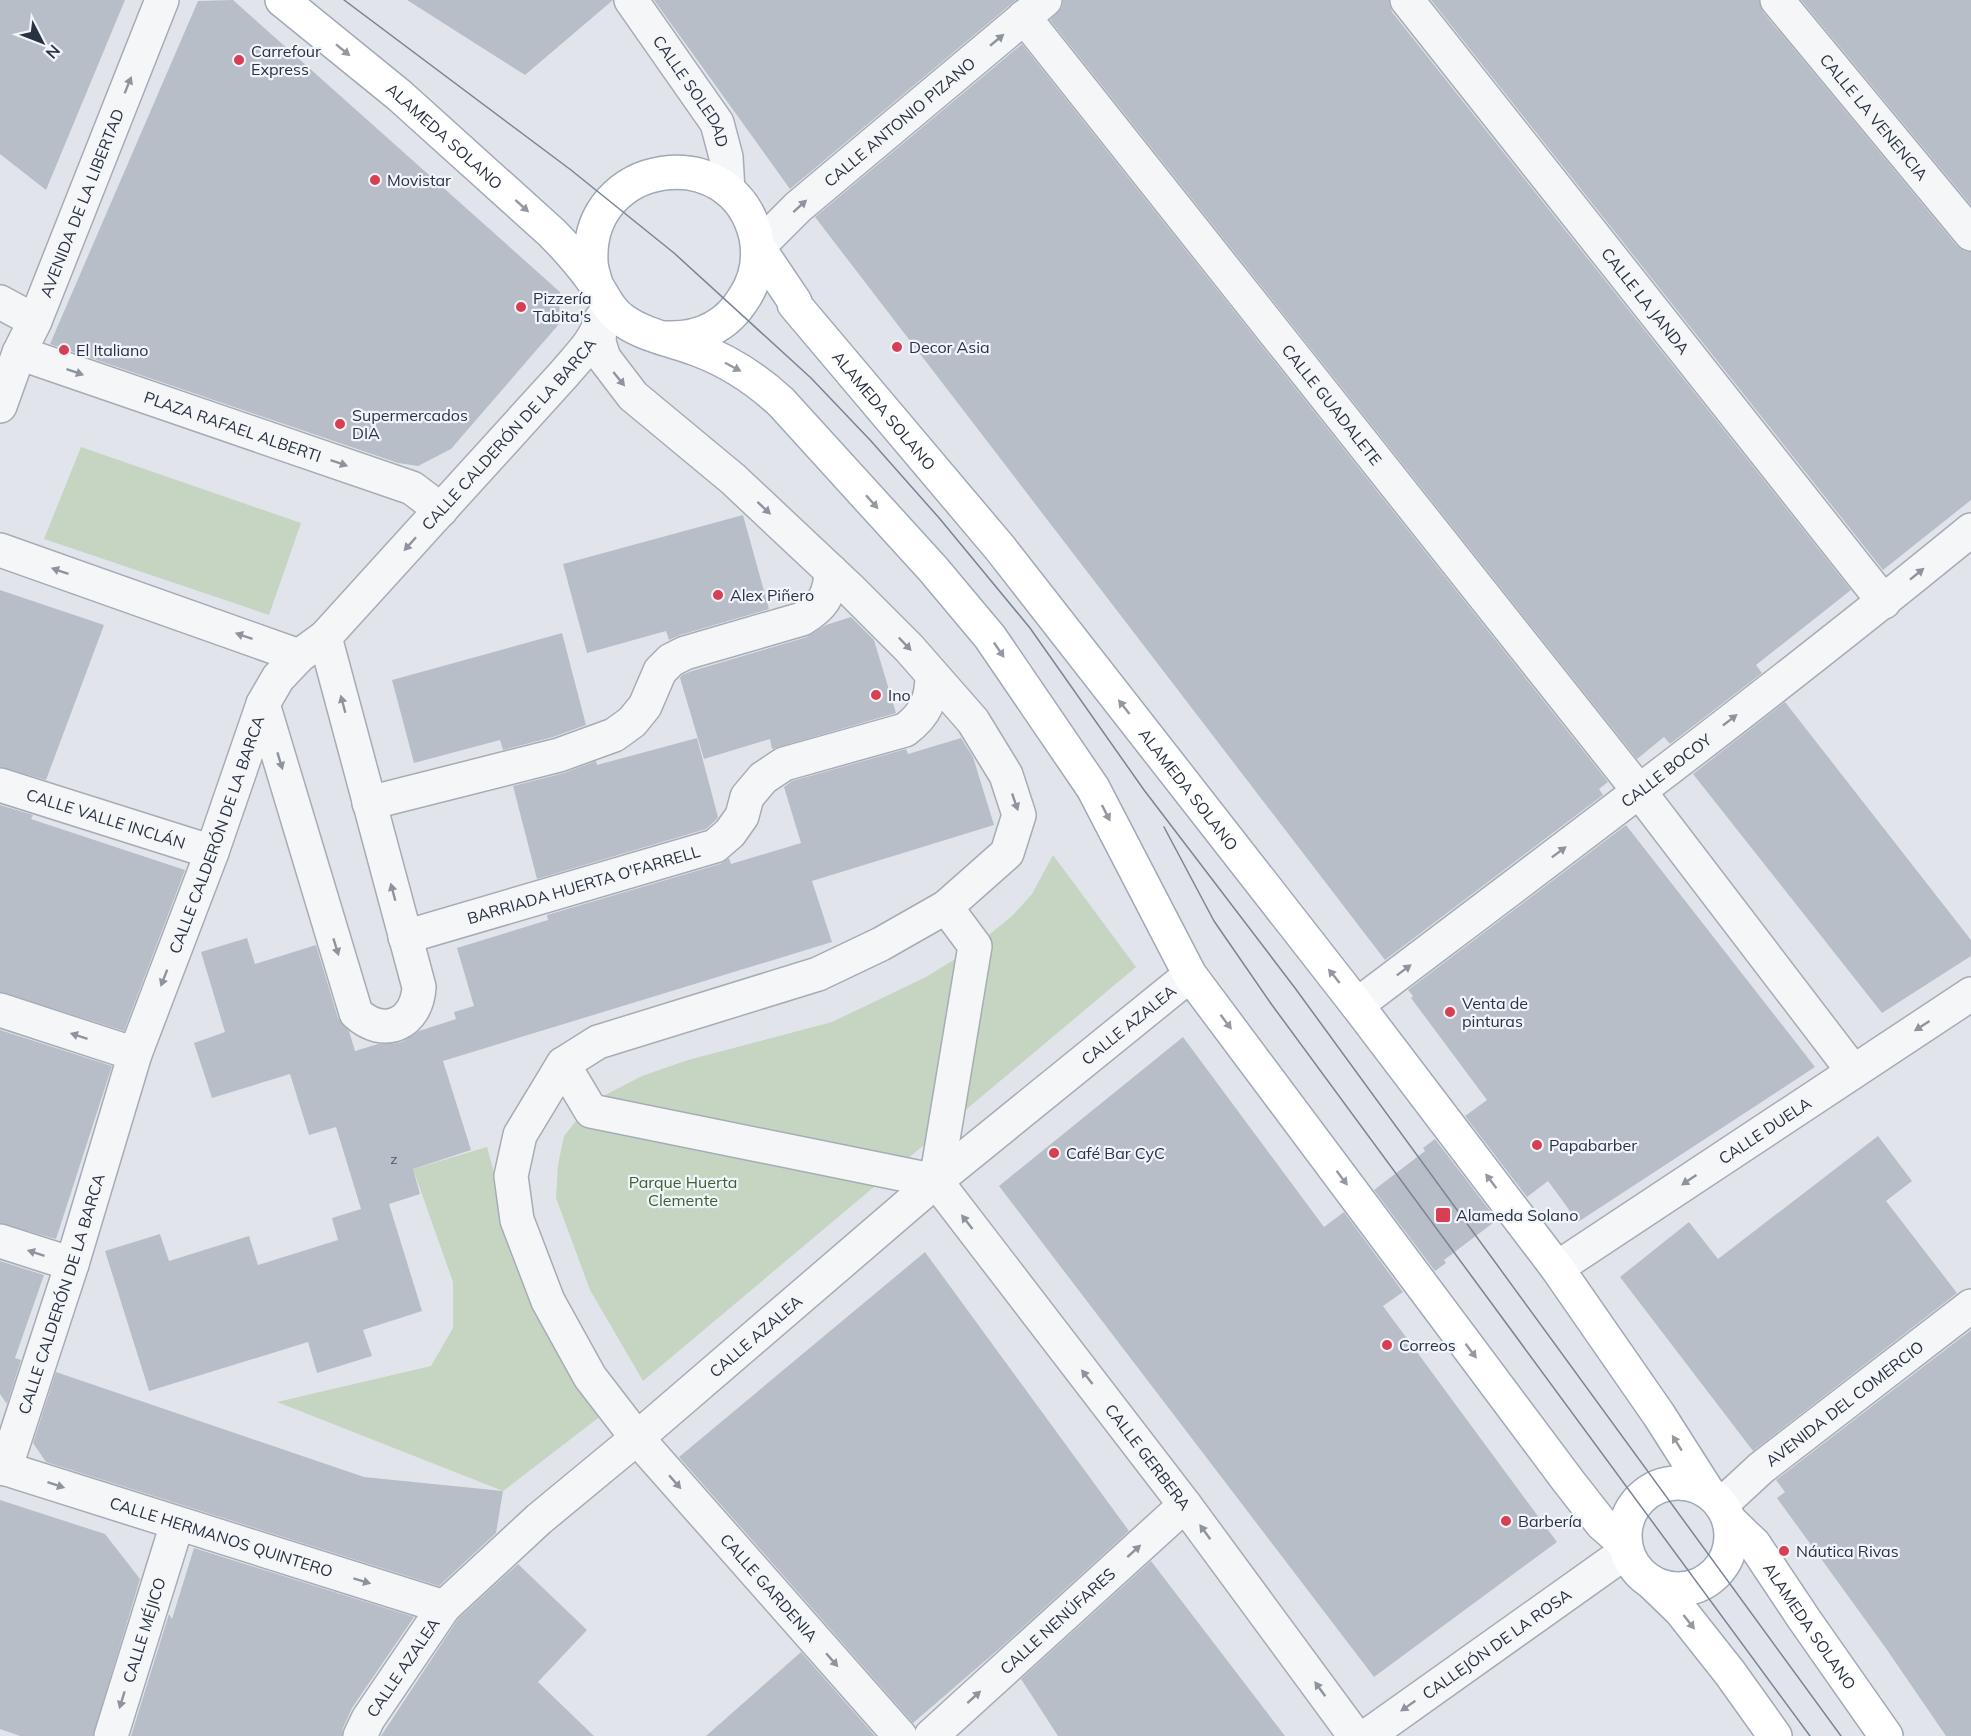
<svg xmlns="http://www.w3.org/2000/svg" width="1971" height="1736" viewBox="0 0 1971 1736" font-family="Mulish,sans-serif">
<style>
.green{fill:#c6d5c2}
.building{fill:#b8bec8}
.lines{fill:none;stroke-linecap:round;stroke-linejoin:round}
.minor-casing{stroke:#a6acb5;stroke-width:36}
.major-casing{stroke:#9fa9b7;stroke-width:36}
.minor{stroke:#f4f6f8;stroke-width:33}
.major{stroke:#fff;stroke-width:33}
.tram{stroke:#798495;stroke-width:1.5}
.oneway{fill:#8e949e}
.oneway2{fill:#9498a1}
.poi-dot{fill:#d73f54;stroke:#f1f4f8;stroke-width:2}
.labels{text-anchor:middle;stroke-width:4.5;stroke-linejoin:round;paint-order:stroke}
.number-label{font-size:14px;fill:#4c5564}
.poi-label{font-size:16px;fill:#283243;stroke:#f1f4f8;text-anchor:start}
.street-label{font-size:16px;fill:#283243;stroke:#f1f4f8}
.park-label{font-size:16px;fill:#3c6034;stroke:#f1f4f8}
</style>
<rect width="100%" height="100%" fill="#e1e5eb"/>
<g class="green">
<polygon points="81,447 301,523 269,615 44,539"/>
<polygon points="1053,855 1136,967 643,1381 590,1290 556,1198 558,1165 564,1136 586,1108 607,1094 642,1076 688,1060 832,1022 926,977 973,948 1013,915 1032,894"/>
<polygon points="487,1147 503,1205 606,1412 503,1491 277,1402 431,1366 453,1328 453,1282 413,1169"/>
</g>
<g class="building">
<polygon points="0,0 125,0 46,190 0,154"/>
<polygon points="233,0 560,292 559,324 451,449 418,466 398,463 50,344 198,1"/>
<polygon points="407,0 613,0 525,75"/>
<polygon points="654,0 1016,0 790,189"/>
<polygon points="1063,0 1389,0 1392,12 1851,590 1756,665 1762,673 1670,744 1664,737 1637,759 1050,20 1062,7"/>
<polygon points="1431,0 1759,0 1763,12 1957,246 1964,251 1971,252 1971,500 1883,570"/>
<polygon points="1801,0 1971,0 1971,205"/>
<polygon points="1022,44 1608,782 1599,789 1603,795 1385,960 815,217"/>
<polygon points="743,515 769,609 680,635 669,640 666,631 587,653 563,564"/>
<polygon points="0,590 104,625 46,780 0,767"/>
<polygon points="851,617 874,640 896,713 772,749 770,739 704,759 680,678 682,675 692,671 807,637 826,625"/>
<polygon points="562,633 586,725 553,737 503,750 500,740 414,763 392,680"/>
<polygon points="1785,702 1971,940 1971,956 1882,1013 1693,774"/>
<polygon points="697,738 718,817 716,820 706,829 537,879 513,786 564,773 596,761 597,765"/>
<polygon points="961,738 973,757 994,825 812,881 832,942 443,1061 471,1150 413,1169 420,1194 389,1204 422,1311 363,1330 372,1356 317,1373 308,1342 149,1391 105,1251 160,1234 169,1261 249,1236 258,1265 338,1240 332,1218 361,1209 336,1127 309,1135 290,1074 212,1098 194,1043 225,1032 201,952 247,938 255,964 316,945 338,1018 349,1031 355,1051 378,1044 392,1044 402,1042 419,1031 456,1019 454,1012 474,1006 457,948 548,920 547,915 720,864 729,858 731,864 801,843 784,787 792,781 906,749 908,754"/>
<polygon points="0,805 33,815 31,819 185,870 124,1031 0,992"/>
<polygon points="1626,825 1815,1067 1578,1222 1548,1181 1527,1197 1465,1116 1487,1100 1411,998 1413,996 1408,990"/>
<polygon points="0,1030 112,1066 56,1239 0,1223"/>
<polygon points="1183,1037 1324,1227 1344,1212 1403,1292 1383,1306 1557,1542 1374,1677 999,1186"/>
<polygon points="1878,1136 1912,1181 1886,1201 1957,1293 1753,1451 1620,1277 1689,1222 1718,1259"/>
<polygon points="1435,1139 1497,1220 1444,1260 1446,1263 1435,1271 1374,1190 1425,1151 1423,1148"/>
<polygon points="925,1252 1129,1531 1000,1648 913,1723 679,1457"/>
<polygon points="0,1261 44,1275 15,1358 21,1360 7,1404 0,1394"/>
<polygon points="1971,1330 1971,1736 1946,1736 1885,1647 1777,1498 1785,1492 1776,1480"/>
<polygon points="56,1372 364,1477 503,1491 496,1533 439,1586 46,1462 33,1443"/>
<polygon points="0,1500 105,1534 140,1579 93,1736 20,1736 0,1729"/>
<polygon points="194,1548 414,1617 352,1708 343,1728 342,1736 131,1736 169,1614 172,1619"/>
<polygon points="1151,1561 1285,1736 1058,1736 1021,1679"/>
<polygon points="518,1564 587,1630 538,1682 594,1736 381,1736 458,1619"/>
<polygon points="801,1652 875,1736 706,1736"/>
</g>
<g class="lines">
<defs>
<g id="minor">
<path id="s1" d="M631,0L717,123L726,157L728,190"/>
<path id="s2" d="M1407,0L1884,602"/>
<path id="s3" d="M1777,0L1971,234"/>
<path id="s4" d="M1024,17L1639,791L1853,1071"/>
<path id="s5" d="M758,247L798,207L1045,0"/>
<polyline points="0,302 35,321"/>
<path id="s6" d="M600,326L599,342L604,358L633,396L733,479L849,588L909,648L973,721L1006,775L1019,815L1007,853L946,907L881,944L818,974L598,1042L563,1064L520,1135L511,1176L517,1220L548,1301L590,1377L637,1438L900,1736"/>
<path id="s7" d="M19,353L412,488L441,510"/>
<path id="s8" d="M0,406L19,353L35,321L162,0"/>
<polyline points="0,550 299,656"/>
<path d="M263,704L356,1013C384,1039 417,1024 419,987L325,637"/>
<path id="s9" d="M0,785L212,852"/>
<path d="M369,803L559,755L614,735L632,722L645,706L660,671L671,660L685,653L802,619C823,606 830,596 831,571"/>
<path id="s10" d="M405,937L715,846L730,833L742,816L747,797L763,778L784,764L905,730C925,715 932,700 932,675"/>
<path id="s11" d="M1357,1005C1563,849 1771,694 1971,530"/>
<polyline points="0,1010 135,1054"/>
<polyline points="563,1064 591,1111 936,1181 975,946 946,907"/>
<path id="s12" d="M936,1181L1185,1505L1355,1736"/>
<polyline points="0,1241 72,1264"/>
<path id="s13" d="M1557,1268L1971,994"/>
<path id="s14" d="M0,1467L444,1607"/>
<path id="s15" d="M5,1469L72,1264L135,1054L212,852L263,704L278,678L299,656L325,637L564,374C578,357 596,341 601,319"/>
<path id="s16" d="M1721,1505L1761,1468L1971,1306"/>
<path id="s17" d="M111,1736L177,1524"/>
<path id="s18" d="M360,1736L368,1719L444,1607L539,1519L637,1438L936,1181L1190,975"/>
<path id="s19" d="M931,1736L1185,1505"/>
<path id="s20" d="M1367,1736L1627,1551"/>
</g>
<g id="major">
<path id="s21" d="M282,0L399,95L552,233C567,248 581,264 594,282C604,296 609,311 624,321C646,336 672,340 696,349C729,361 756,379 781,402L933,569L990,637L1093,788L1190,975L1569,1482L1602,1524L1625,1544"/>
<path id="s22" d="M758,247L795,302L794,304L1000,548L1357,1005L1557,1268L1659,1415L1708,1492"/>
<path d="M596,284C594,276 591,269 591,261C586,159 733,137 756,237C760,258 756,280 744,298C727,326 700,339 667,338"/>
<circle cx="1678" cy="1536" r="53"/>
<path id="s23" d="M1729,1520L1754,1544L1804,1619L1886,1736"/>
<polyline points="1650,1581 1681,1611 1730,1673 1775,1736"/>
</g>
</defs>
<use href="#minor" class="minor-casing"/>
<use href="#major" class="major-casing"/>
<use href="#minor" class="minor"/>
<use href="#major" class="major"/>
<g class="tram">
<polyline points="344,0 571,170 674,253 811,378 871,441 940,519 1030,628 1144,790 1295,988 1841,1736"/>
<polyline points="1164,827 1214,921 1272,1005 1810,1736"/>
</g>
</g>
<defs><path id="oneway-solid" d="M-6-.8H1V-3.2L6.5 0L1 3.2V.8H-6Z" transform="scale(1.5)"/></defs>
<g class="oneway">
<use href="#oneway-solid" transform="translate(997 40) rotate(-40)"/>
<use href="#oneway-solid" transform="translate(128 85) rotate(-68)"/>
<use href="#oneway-solid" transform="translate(800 206) rotate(-42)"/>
<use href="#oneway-solid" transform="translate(75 372) rotate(19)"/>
<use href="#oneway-solid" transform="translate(619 379) rotate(51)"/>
<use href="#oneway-solid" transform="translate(339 463) rotate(19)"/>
<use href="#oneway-solid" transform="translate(764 508) rotate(43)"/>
<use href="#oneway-solid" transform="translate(410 544) rotate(132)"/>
<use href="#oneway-solid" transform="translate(60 571) rotate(-161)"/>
<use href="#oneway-solid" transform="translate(1917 574) rotate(-39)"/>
<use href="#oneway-solid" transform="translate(244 636) rotate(-161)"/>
<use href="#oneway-solid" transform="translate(905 644) rotate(46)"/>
<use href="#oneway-solid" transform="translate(343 704) rotate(-105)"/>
<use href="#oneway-solid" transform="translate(1730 720) rotate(-38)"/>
<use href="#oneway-solid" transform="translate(280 761) rotate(73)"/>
<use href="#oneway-solid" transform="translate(1015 802) rotate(71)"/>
<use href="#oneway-solid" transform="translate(1559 852) rotate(-37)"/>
<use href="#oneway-solid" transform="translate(393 892) rotate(-105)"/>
<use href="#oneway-solid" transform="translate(336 947) rotate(73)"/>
<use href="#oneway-solid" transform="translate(1404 970) rotate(-37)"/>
<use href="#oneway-solid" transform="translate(164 978) rotate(111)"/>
<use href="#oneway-solid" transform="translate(1922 1026) rotate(147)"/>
<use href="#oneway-solid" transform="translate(79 1036) rotate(-162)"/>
<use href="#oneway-solid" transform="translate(1689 1180) rotate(146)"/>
<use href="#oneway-solid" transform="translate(967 1222) rotate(-128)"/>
<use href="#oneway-solid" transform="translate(36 1253) rotate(-162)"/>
<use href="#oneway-solid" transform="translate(1087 1377) rotate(-128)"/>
<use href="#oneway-solid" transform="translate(675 1482) rotate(49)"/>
<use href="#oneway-solid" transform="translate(56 1485) rotate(18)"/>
<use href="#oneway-solid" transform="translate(1205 1532) rotate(-126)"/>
<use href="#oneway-solid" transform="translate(1134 1551) rotate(-42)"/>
<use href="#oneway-solid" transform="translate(362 1581) rotate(17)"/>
<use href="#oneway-solid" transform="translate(832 1660) rotate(49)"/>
<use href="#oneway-solid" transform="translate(1320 1689) rotate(-126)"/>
<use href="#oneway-solid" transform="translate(974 1697) rotate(-42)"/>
<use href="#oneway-solid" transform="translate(122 1700) rotate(107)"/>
<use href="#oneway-solid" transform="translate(1408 1706) rotate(145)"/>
</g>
<g class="oneway2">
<use href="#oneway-solid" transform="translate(343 50) rotate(39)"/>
<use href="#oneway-solid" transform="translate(522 206) rotate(42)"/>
<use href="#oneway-solid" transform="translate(733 367) rotate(28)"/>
<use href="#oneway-solid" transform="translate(872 502) rotate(48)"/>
<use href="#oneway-solid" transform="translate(999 650) rotate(56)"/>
<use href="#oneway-solid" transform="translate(1124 707) rotate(-128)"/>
<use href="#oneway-solid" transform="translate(1106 813) rotate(63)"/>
<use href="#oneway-solid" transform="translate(1334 976) rotate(-129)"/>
<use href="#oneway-solid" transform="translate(1226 1022) rotate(53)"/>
<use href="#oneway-solid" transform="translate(1342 1178) rotate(53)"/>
<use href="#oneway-solid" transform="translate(1491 1181) rotate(-127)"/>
<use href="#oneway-solid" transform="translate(1471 1351) rotate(53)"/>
<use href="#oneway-solid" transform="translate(1677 1443) rotate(-122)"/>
<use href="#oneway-solid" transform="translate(1689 1622) rotate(52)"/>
</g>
<g class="poi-dot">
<circle cx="239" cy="60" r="6"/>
<circle cx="375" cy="180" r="6"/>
<circle cx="521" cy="307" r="6"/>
<circle cx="897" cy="347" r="6"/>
<circle cx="64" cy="350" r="6"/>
<circle cx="340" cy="424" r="6"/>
<circle cx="718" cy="595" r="6"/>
<circle cx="876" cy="695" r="6"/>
<circle cx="1450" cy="1012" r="6"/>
<circle cx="1537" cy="1145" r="6"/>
<circle cx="1054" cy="1153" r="6"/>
<rect x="1435" y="1207" width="16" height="16" rx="3"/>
<circle cx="1387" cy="1345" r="6"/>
<circle cx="1506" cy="1521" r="6"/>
<circle cx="1784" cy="1551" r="6"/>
</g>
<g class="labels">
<g class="number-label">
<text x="394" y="1164">z</text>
</g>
<g class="poi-label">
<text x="251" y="57">Carrefour<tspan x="251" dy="18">Express</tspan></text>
<text x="387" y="186">Movistar</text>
<text x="533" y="304">Pizzería<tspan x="533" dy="18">Tabita's</tspan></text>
<text x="909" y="353">Decor Asia</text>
<text x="76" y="356">El Italiano</text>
<text x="352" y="421">Supermercados<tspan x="352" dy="18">DIA</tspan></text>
<text x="730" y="601">Alex Piñero</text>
<text x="888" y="701">Ino</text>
<text x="1462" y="1009">Venta de<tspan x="1462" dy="18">pinturas</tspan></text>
<text x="1549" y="1151">Papabarber</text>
<text x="1066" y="1159">Café Bar CyC</text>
<text x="1456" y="1221">Alameda Solano</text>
<text x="1399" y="1351">Correos</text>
<text x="1518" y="1527">Barbería</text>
<text x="1796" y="1557">Náutica Rivas</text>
</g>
<g class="street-label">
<text dy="6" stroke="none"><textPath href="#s1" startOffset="110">CALLE SOLEDAD</textPath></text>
<text dy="6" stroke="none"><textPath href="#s3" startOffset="152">CALLE LA VENENCIA</textPath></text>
<text dy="6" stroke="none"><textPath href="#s5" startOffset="189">CALLE ANTONIO PIZANO</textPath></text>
<text dy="6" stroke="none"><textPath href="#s21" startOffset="212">ALAMEDA SOLANO</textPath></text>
<text dy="6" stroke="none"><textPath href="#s8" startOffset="219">AVENIDA DE LA LIBERTAD</textPath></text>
<text dy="6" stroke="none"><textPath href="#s2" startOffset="384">CALLE LA JANDA</textPath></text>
<text dy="6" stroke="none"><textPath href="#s4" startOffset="495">CALLE GUADALETE</textPath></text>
<text dy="6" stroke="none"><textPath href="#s22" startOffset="208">ALAMEDA SOLANO</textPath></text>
<text dy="6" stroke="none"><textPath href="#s7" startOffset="226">PLAZA RAFAEL ALBERTI</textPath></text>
<text dy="6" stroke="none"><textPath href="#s15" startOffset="1174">CALLE CALDERÓN DE LA BARCA</textPath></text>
<text dy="6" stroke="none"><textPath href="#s11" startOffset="388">CALLE BOCOY</textPath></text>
<text dy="6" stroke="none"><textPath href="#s22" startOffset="694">ALAMEDA SOLANO</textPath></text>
<text dy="6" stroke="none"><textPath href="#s9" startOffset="111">CALLE VALLE INCLÁN</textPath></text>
<text dy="6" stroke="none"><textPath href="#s15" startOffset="669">CALLE CALDERÓN DE LA BARCA</textPath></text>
<text dy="6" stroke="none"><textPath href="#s10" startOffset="186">BARRIADA HUERTA O'FARRELL</textPath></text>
<text dy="6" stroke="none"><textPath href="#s18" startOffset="1053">CALLE AZALEA</textPath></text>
<text dy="6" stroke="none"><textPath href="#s13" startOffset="249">CALLE DUELA</textPath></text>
<text dy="6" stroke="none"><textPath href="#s15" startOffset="184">CALLE CALDERÓN DE LA BARCA</textPath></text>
<text dy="6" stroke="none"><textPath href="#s18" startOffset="567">CALLE AZALEA</textPath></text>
<text dy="6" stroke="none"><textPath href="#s16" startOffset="160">AVENIDA DEL COMERCIO</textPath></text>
<text dy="6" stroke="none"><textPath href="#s12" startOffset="348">CALLE GERBERA</textPath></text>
<text dy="6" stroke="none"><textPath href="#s14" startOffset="232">CALLE HERMANOS QUINTERO</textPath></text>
<text dy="6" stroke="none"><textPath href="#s6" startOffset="1814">CALLE GARDENIA</textPath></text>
<text dy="6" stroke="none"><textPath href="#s19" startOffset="171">CALLE NENÚFARES</textPath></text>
<text dy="6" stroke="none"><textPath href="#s23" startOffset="134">ALAMEDA SOLANO</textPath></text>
<text dy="6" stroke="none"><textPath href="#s17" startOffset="111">CALLE MÉJICO</textPath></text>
<text dy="6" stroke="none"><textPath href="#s20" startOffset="159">CALLEJÓN DE LA ROSA</textPath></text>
<text dy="6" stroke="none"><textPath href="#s18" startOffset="81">CALLE AZALEA</textPath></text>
</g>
<g class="park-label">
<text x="683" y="1188">Parque Huerta<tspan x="683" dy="18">Clemente</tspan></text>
</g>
</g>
<g transform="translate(42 42) rotate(132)" stroke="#f1f4f8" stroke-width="4.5" paint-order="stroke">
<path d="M0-4.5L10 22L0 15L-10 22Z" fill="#283243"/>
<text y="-9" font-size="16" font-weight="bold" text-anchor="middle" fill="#283243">N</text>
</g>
</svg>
